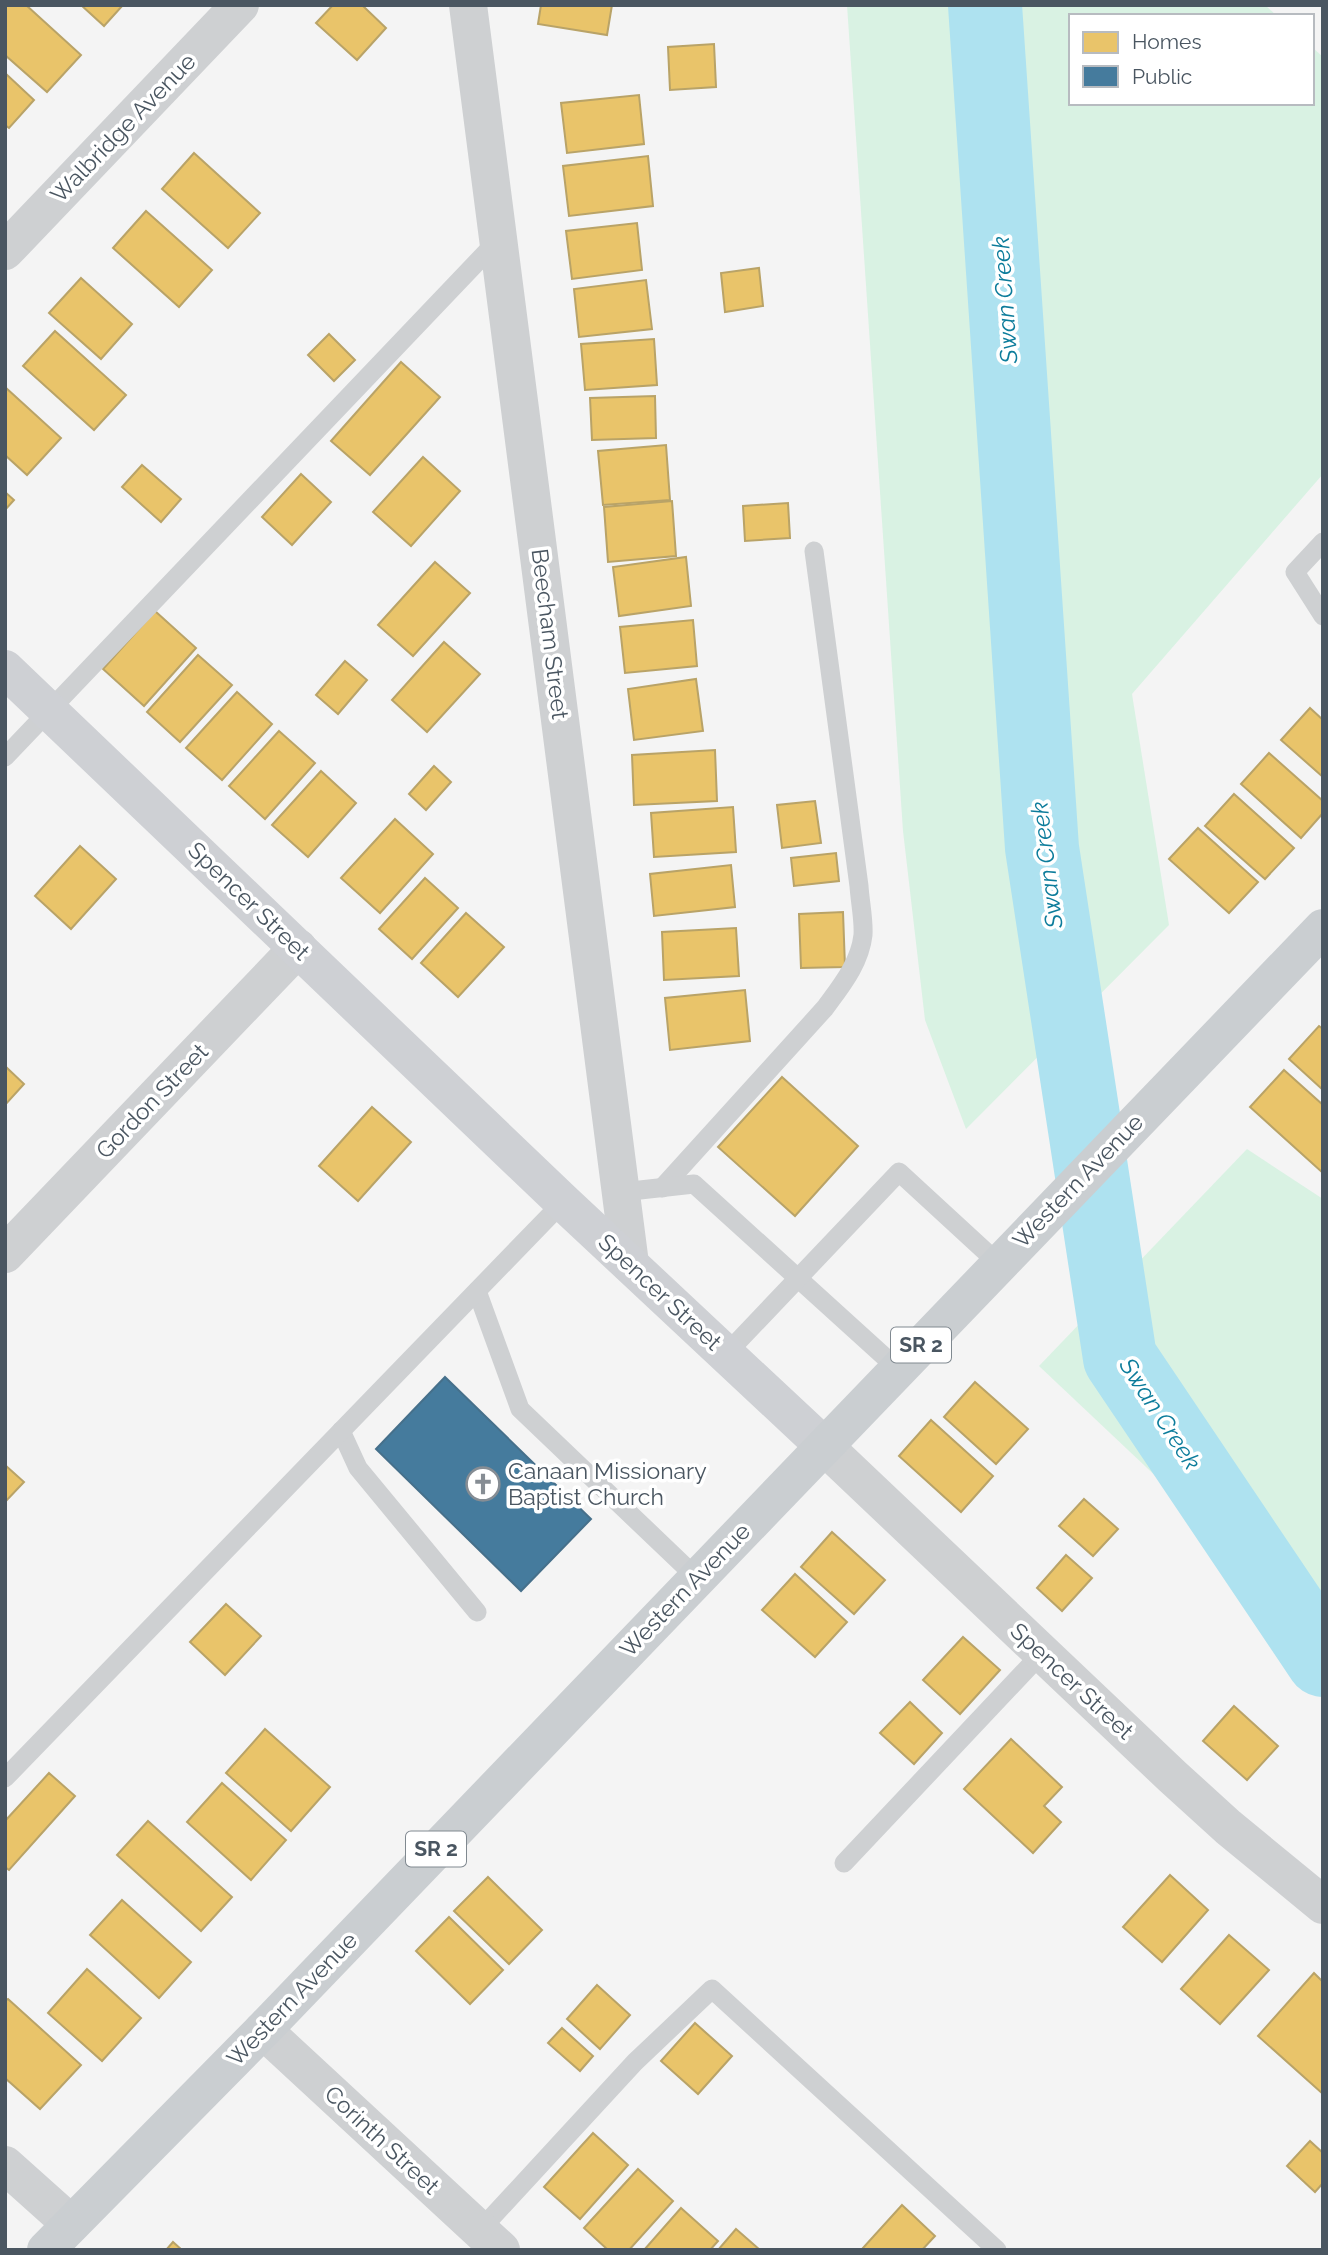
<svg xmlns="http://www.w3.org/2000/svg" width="1328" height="2255" viewBox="0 0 1328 2255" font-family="Raleway,sans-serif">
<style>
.green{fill:#d9f2e3}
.homes{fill:#e9c46a;stroke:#b9a367;stroke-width:2}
.public{fill:#457b9d;stroke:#46708b;stroke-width:2}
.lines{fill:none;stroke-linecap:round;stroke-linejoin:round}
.river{stroke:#aee2f0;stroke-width:74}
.lane{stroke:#ced0d2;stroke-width:19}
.street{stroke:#ced0d2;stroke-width:38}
.secondary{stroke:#ced0d4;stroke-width:38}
.primary{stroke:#caced1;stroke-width:38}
.labels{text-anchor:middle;stroke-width:7;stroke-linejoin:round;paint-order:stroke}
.shield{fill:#fff;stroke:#808990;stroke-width:2}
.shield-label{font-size:21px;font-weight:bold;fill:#4a5661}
.street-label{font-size:23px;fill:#4a5661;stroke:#fff}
.poi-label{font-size:23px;fill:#4a5661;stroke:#fff;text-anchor:start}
.water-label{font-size:24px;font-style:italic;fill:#0c7c9b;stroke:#fff}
</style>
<rect width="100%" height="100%" fill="#f4f4f4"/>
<g class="green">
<polygon points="847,5 1265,5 1277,16 1071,16 1071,103 1312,103 1312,47 1323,57 1323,474 1132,694 1169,925 966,1129 925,1020 903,831"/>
<polygon points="1247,1149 1323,1199 1323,1634 1039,1366"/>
</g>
<g class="homes">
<polygon points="5,5 26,5 81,55 47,92 5,55"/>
<polygon points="81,5 123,5 104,26"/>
<polygon points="333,5 362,5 386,28 357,60 316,23"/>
<polygon points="541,5 612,5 607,35 538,24"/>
<polygon points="714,44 716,87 670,90 668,47"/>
<polygon points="5,73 34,100 9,128 5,125"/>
<polygon points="639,95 644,144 567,153 561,103"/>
<polygon points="194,153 260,213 228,248 162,189"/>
<polygon points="648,156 653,206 569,216 563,166"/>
<polygon points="146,211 212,270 179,307 113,248"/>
<polygon points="637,223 642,270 572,279 566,231"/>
<polygon points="759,268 763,306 725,312 721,273"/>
<polygon points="81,278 132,324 101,359 49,313"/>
<polygon points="646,280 652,329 579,337 574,289"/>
<polygon points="55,331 126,395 94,430 23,366"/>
<polygon points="329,334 355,360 334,381 308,355"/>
<polygon points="654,339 657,385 585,390 581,344"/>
<polygon points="401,362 440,397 370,475 331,441"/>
<polygon points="5,387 61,438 27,475 5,455"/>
<polygon points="655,396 656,438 592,440 590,398"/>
<polygon points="666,445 670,500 603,505 598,451"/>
<polygon points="423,457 460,491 411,546 373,512"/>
<polygon points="142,465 181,499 161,522 122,487"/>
<polygon points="301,474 331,502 292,545 262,517"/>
<polygon points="5,492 14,500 5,510"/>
<polygon points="672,501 676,556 608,562 604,507"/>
<polygon points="788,503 790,538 745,541 743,506"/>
<polygon points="686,557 691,606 619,616 613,567"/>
<polygon points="435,562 470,593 413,656 378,625"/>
<polygon points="155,611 196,648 144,706 103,669"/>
<polygon points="693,620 697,666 625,673 620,627"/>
<polygon points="444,642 480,674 427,732 392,700"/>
<polygon points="198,655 232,685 180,742 147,712"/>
<polygon points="345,661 367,680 338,714 316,695"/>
<polygon points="696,679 703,731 634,740 628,689"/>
<polygon points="237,692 272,724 222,780 186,748"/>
<polygon points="1310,708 1323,720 1323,777 1281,740"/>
<polygon points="279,731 315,763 265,819 229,786"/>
<polygon points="715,750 717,801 634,805 632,755"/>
<polygon points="1269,753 1323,801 1323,813 1301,838 1241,784"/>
<polygon points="434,766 451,782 426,810 409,794"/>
<polygon points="321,771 356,803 308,857 272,825"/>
<polygon points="1234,794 1294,848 1265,879 1205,826"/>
<polygon points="815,801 821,843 782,848 777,805"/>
<polygon points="733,807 736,852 654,857 651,813"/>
<polygon points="395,819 433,854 380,913 341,878"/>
<polygon points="1198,828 1258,882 1229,913 1169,859"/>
<polygon points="80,846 116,879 71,929 35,896"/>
<polygon points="836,853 839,881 794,886 791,858"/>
<polygon points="731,865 735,907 654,916 650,874"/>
<polygon points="425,878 458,908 412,959 379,929"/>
<polygon points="843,912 845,967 801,968 799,914"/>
<polygon points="466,913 504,947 458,997 421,963"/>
<polygon points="736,928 739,976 664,980 662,932"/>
<polygon points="745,990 750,1041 670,1050 665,998"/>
<polygon points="1319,1026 1323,1029 1323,1090 1289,1059"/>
<polygon points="5,1066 24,1084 5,1105"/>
<polygon points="1284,1070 1323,1105 1323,1173 1250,1107"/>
<polygon points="782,1077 858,1146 795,1216 718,1147"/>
<polygon points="372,1107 411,1142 358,1201 319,1166"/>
<polygon points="975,1382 1028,1429 996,1464 944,1417"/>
<polygon points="931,1420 993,1476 961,1512 899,1456"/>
<polygon points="5,1465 24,1482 5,1502"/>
<polygon points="1084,1499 1118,1529 1093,1556 1059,1526"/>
<polygon points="832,1532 885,1580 854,1614 801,1567"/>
<polygon points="1066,1555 1092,1578 1062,1611 1037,1588"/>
<polygon points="795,1574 847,1622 815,1657 762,1610"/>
<polygon points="226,1604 261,1636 225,1675 190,1642"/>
<polygon points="963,1637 1000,1670 960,1714 923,1680"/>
<polygon points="910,1702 942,1733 914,1764 880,1733"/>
<polygon points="1234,1706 1278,1746 1247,1780 1203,1741"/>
<polygon points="265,1729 330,1787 291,1831 226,1773"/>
<polygon points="1011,1739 1062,1787 1044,1806 1061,1822 1033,1853 964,1789"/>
<polygon points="49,1773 75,1796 9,1870 5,1867 5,1821"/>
<polygon points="222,1783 286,1840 251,1880 187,1822"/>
<polygon points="148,1821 232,1897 201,1931 117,1855"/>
<polygon points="1170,1875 1208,1910 1162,1962 1123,1927"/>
<polygon points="488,1877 542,1930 509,1964 454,1911"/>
<polygon points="122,1900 191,1962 159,1998 90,1935"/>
<polygon points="449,1917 503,1970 470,2004 416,1951"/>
<polygon points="1229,1935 1269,1970 1220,2024 1181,1989"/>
<polygon points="87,1969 141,2018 102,2061 48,2013"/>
<polygon points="1314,1973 1323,1982 1323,2094 1258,2036"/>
<polygon points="597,1985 630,2015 600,2049 567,2019"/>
<polygon points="8,1999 81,2065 40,2109 5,2078 5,2001"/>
<polygon points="695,2023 732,2056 698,2094 661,2061"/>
<polygon points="562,2028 593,2056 580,2071 548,2043"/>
<polygon points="593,2133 628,2165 580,2219 544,2187"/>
<polygon points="1310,2141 1323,2153 1323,2183 1315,2192 1287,2166"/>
<polygon points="638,2169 673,2201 629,2250 608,2250 584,2228"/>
<polygon points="902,2205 935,2236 922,2250 862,2249"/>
<polygon points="681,2208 718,2241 710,2250 644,2250"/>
<polygon points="736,2229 760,2250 718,2250"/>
<polygon points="173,2242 182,2250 166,2250"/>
</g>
<polygon class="public" points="445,1377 591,1519 521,1591 376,1449"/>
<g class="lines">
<polyline class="river" points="985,5 1042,848 1120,1358 1323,1660"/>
<g class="lane">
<polyline points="1323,542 1295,572 1323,616"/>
<polyline points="5,757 499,239"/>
<path d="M662,1188L825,1008C841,986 860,963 863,935C864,920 860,902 859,886L814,551"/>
<polyline points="622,1192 694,1184 898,1369"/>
<polyline points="477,1291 520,1409 697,1578"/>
<polyline points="726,1354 899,1172 999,1264"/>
<polyline points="341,1431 358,1468 477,1612"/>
<polyline points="5,1778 563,1202"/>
<polyline points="844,1863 1042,1653"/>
<polyline points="480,2230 635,2062 712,1989 997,2250"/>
</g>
<g class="street">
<polyline points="468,5 630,1264"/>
<polyline points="5,251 240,5"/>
<polyline points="5,1254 298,948"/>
<polyline points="824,1446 1173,1777 1228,1827 1323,1905"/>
<polyline points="263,2030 501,2250"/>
<polyline points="5,2165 71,2224"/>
</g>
<polyline class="secondary" points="5,669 563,1202 824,1446"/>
<polyline class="primary" points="46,2250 263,2030 1323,928"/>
</g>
<defs>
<symbol id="church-ring" viewBox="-11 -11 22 22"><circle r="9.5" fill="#fff" stroke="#868d94" stroke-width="1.5"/><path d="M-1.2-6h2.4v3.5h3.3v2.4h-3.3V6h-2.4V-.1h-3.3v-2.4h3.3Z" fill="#868d94"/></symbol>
</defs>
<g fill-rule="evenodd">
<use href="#church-ring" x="464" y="1465" width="38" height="38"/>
</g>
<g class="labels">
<g class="shield">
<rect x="891" y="1327.5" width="60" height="35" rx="5"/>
<rect x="406" y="1831.5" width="60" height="35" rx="5"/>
</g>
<g class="shield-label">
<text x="921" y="1352">SR 2</text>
<text x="436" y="1856">SR 2</text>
</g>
<g class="street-label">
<text transform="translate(123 128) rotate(-46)" y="8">Walbridge Avenue</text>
<text transform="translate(550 634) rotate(83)" y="8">Beecham Street</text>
<text transform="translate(249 901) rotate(44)" y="8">Spencer Street</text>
<text transform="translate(152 1101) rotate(-46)" y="8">Gordon Street</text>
<text transform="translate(1078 1181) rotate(-46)" y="8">Western Avenue</text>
<text transform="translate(660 1292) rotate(43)" y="8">Spencer Street</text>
<text transform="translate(685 1590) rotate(-46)" y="8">Western Avenue</text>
<text transform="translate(1072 1681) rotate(43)" y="8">Spencer Street</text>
<text transform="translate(292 1999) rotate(-46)" y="8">Western Avenue</text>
<text transform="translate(382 2140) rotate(43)" y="8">Corinth Street</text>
</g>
<g class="poi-label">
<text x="508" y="1479">Canaan Missionary<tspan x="508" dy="26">Baptist Church</tspan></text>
</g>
<g class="water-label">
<text transform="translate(1005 300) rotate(-94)" y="8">Swan Creek</text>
<text transform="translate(1047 865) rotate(-97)" y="8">Swan Creek</text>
<text transform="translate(1160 1414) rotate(57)" y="8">Swan Creek</text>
</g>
</g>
<rect width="1328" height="2255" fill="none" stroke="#4a5661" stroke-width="14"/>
<rect x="1069" y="14" width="245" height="91" fill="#ffffff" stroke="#b7bbc0" stroke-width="2"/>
<rect x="1083" y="32" width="35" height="21" fill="#e9c46a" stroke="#b7bbc0" stroke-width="2"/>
<text x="1132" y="49" font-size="21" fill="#4a5661">Homes</text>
<rect x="1083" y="66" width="35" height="21" fill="#457b9d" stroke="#b7bbc0" stroke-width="2"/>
<text x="1132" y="84" font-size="21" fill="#4a5661">Public</text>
</svg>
